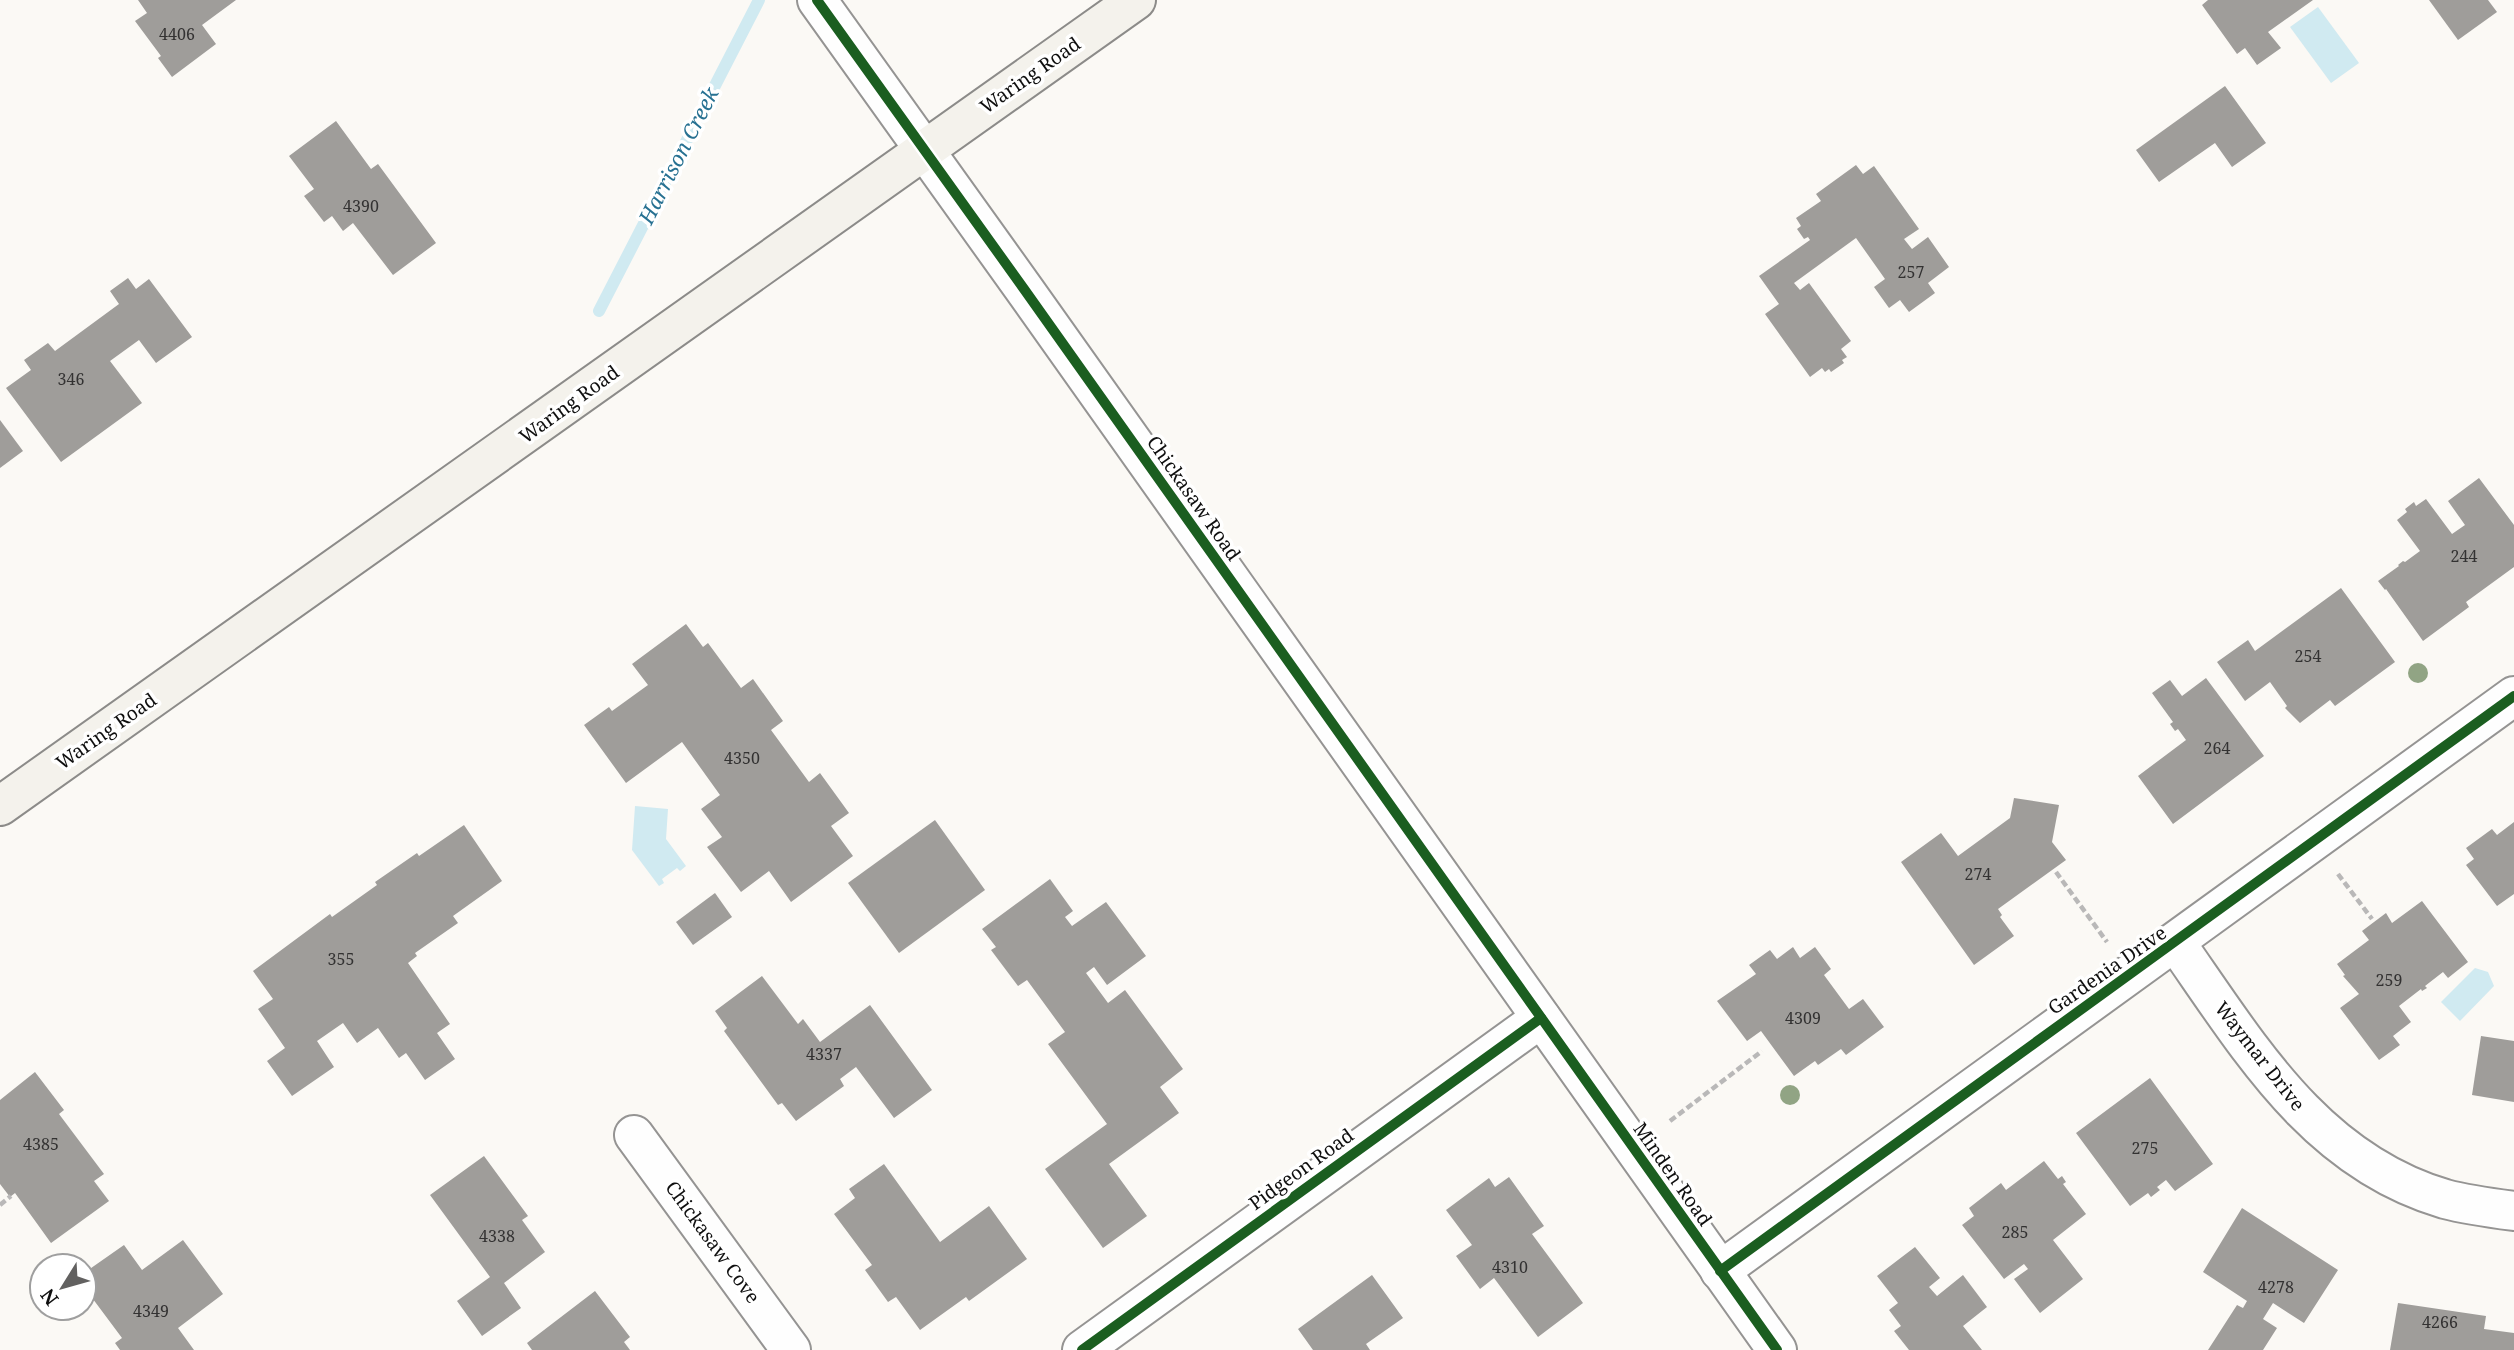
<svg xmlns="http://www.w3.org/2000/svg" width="2514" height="1350" viewBox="0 0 2514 1350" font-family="'Noto Serif',serif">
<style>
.water{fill:#d0eaf1}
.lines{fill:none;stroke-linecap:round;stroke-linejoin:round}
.stream{stroke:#d0eaf1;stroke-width:12}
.building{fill:#9f9d9a}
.street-casing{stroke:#959493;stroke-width:42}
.secondary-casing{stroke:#8c8b89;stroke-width:42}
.path{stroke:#b9b8b8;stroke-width:4.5;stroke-dasharray:7 3.5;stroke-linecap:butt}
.street{stroke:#fefefe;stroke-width:38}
.secondary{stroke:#f4f2ec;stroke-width:38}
.cycleway-casing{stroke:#fff;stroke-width:15}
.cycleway{stroke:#1b5e20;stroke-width:10}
.tree{fill:#91a484}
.labels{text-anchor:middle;stroke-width:7;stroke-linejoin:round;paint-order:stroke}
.number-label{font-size:16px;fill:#333232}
.street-label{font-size:19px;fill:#0f0f0f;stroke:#fff}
.water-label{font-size:21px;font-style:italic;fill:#277192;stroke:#fff}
</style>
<rect width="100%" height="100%" fill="#fbf9f5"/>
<g class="water">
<polygon points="2318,7 2359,63 2331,83 2290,27"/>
<polygon points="635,806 668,809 666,839 686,866 680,871 677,868 662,879 664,883 659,886 632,850"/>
<polygon points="2475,968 2488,972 2494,986 2460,1021 2441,1002"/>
</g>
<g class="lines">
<polyline class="stream" points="599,311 759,0"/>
</g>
<g class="building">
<polygon points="138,0 236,0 202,25 216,44 172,77 158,58 161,56 135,21 147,13"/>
<polygon points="2208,0 2313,0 2268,32 2281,48 2257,65 2245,48 2237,54 2202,5"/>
<polygon points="2429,0 2488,0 2497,12 2458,40"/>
<polygon points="2225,86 2266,143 2232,167 2215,143 2159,182 2136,150"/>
<polygon points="336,121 371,169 378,164 436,243 393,275 353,223 343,231 332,216 324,222 304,196 314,189 289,156"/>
<polygon points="1856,165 1863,174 1874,166 1919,229 1904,239 1912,249 1928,237 1949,267 1928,283 1935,293 1909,312 1900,300 1889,308 1874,287 1885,279 1856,238 1794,283 1800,290 1809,283 1851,341 1841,349 1847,357 1842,360 1844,363 1831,372 1829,369 1825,372 1822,368 1810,377 1765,314 1779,304 1759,276 1810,240 1808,237 1804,239 1797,229 1801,226 1796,218 1821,201 1816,194"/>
<polygon points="128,278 136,289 149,279 192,337 156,363 139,340 110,361 142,403 61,462 6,388 31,370 24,360 48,343 55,351 119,304 110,291"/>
<polygon points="0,420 23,451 0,468"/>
<polygon points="2479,478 2514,525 2514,567 2466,602 2469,607 2423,641 2386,589 2385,590 2378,581 2399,566 2398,565 2403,561 2405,562 2420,551 2397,520 2407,512 2405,509 2414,502 2416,506 2426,499 2452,534 2465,525 2448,501"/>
<polygon points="2341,588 2395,662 2335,706 2330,700 2300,723 2285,708 2287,706 2270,682 2245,701 2217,662 2248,640 2255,651"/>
<polygon points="686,624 703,647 708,643 741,688 753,679 783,721 771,730 809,782 820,773 849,813 831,826 853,856 791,902 769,871 741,892 707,847 722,837 701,809 720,795 682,742 626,783 584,725 609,707 612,711 648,685 632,664"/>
<polygon points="2206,678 2264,756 2173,824 2138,776 2186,740 2178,729 2175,731 2170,724 2173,722 2152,693 2170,680 2182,696"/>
<polygon points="2014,798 2059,805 2052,842 2066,860 1998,909 2002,915 2000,917 2014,936 1974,965 1901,862 1941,833 1958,856 2010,818"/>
<polygon points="935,820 985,890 899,953 848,883"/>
<polygon points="2514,822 2514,894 2497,906 2466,865 2474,859 2466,848 2492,829 2497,835"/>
<polygon points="464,825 502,881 453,916 458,923 415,953 417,956 408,963 450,1024 437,1033 455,1059 425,1080 406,1053 399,1058 378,1028 357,1043 343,1023 317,1041 334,1067 292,1096 267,1061 285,1048 258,1009 273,999 253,971 330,914 332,917 377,885 375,882 417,853 419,856"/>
<polygon points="1050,879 1073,911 1065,917 1072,926 1106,902 1146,956 1107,985 1094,967 1086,973 1108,1003 1125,990 1183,1069 1160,1087 1179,1113 1109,1164 1147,1216 1103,1248 1045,1169 1107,1124 1048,1044 1065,1032 1027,980 1018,986 991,950 996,947 982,929"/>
<polygon points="715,893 732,917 693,945 676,922"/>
<polygon points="2422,901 2468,962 2448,978 2443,972 2425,986 2427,988 2422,991 2421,989 2399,1006 2411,1022 2393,1036 2400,1045 2379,1060 2340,1008 2359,994 2343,976 2345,975 2337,964 2369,940 2362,931 2386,913 2392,923"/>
<polygon points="1793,947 1800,958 1815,947 1831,969 1824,975 1849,1009 1863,999 1884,1027 1846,1055 1841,1049 1818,1065 1815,1061 1794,1076 1761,1031 1747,1041 1717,1001 1756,974 1749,965 1770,950 1777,959"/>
<polygon points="762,976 798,1024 803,1019 820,1042 870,1005 932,1090 894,1118 856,1067 840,1079 844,1086 796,1121 782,1103 778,1105 724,1031 727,1028 715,1011"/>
<polygon points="2481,1036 2514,1041 2514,1102 2472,1095"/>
<polygon points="35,1072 64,1110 59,1114 104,1174 94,1181 109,1201 51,1243 15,1193 10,1197 0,1184 0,1100"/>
<polygon points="2150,1078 2213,1164 2175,1191 2166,1180 2157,1187 2160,1190 2151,1197 2148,1193 2130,1206 2076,1133"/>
<polygon points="484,1156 528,1216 522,1220 545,1252 504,1283 521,1308 482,1336 457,1301 490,1277 430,1195"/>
<polygon points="2044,1161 2058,1179 2062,1176 2066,1182 2063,1184 2086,1214 2053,1240 2083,1279 2040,1313 2014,1279 2028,1269 2024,1264 2004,1279 1962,1225 1974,1216 1969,1208 2001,1183 2006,1190"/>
<polygon points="884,1164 940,1242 989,1206 1027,1259 969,1301 966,1297 920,1330 896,1297 888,1302 865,1270 872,1265 834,1214 855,1198 849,1189"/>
<polygon points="1509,1177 1544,1226 1532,1234 1583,1303 1538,1337 1494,1278 1480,1289 1456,1256 1472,1245 1446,1210 1489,1178 1495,1187"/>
<polygon points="2242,1208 2338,1270 2304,1323 2273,1303 2263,1319 2277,1328 2263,1350 2208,1350 2237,1305 2243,1308 2247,1301 2203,1272"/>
<polygon points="183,1240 223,1294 178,1328 194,1350 120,1350 115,1343 122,1338 84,1287 84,1273 124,1245 142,1270"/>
<polygon points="1915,1247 1940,1278 1929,1287 1937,1296 1963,1275 1987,1307 1963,1326 1982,1350 1909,1350 1894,1331 1901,1326 1889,1310 1898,1303 1877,1276"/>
<polygon points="1372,1275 1403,1318 1366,1344 1370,1350 1313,1350 1298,1329"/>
<polygon points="595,1291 630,1337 624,1342 630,1350 532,1350 527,1343"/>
<polygon points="2398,1303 2486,1316 2484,1329 2514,1333 2514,1350 2390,1350"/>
</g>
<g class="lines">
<defs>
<g id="street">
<polyline points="817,0 1024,289 1777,1350"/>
<path d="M2176,943C2249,1047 2315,1161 2445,1199C2468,1205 2491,1208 2514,1211"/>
<polyline points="634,1135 791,1350"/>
<path d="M1720,1271C1984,1077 2250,889 2514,696"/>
<polyline points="1082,1350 1541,1018"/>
</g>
<polyline id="secondary" points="0,806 1136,0"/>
</defs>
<use href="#street" class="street-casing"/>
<use href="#secondary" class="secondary-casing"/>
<g class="path">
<polyline points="2056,872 2107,942"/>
<polyline points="2338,874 2372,919"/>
<polyline points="1670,1121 1762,1051"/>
<polyline points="0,1205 11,1196"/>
</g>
<use href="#street" class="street"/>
<use href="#secondary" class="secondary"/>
<defs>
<g id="cycleway">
<polyline points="817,0 1024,289 1777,1350"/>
<path d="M1720,1271C1984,1077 2250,889 2514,696"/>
<polyline points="1082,1350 1541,1018"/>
</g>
</defs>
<use href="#cycleway" class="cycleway-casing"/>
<use href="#cycleway" class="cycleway"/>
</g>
<g class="tree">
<circle cx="2418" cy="673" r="10"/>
<circle cx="1790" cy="1095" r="10"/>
</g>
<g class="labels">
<g class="number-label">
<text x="177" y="40">4406</text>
<text x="361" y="212">4390</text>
<text x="1911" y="278">257</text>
<text x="71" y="385">346</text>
<text x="2464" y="562">244</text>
<text x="2308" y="662">254</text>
<text x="2217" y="754">264</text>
<text x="742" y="764">4350</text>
<text x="1978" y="880">274</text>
<text x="341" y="965">355</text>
<text x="2389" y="986">259</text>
<text x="1803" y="1024">4309</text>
<text x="824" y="1060">4337</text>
<text x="41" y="1150">4385</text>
<text x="2145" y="1154">275</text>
<text x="2015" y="1238">285</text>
<text x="497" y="1242">4338</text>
<text x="1510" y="1273">4310</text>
<text x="2276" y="1293">4278</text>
<text x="151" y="1317">4349</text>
<text x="2440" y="1328">4266</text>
</g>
<g class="street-label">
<text transform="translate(1030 75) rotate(-35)" y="7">Waring Road</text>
<text transform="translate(569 404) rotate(-36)" y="7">Waring Road</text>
<text transform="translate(1194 498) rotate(55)" y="7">Chickasaw Road</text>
<text transform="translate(106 731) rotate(-35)" y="7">Waring Road</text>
<text transform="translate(2107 970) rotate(-35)" y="7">Gardenia Drive</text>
<text transform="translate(2260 1056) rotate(52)" y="7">Waymar Drive</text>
<text transform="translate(1301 1169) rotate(-36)" y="7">Pidgeon Road</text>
<text transform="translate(1673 1174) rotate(55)" y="7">Minden Road</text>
<text transform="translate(713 1242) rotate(54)" y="7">Chickasaw Cove</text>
</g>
<g class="water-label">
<text transform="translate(679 156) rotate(-63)" y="7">Harrison Creek</text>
</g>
</g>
<g transform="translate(63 1287) rotate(233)"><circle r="33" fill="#ffffff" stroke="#9f9f9f" stroke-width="2"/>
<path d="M0-5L12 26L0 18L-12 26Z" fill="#626160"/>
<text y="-10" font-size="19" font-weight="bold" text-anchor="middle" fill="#0f0f0f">N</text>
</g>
</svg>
